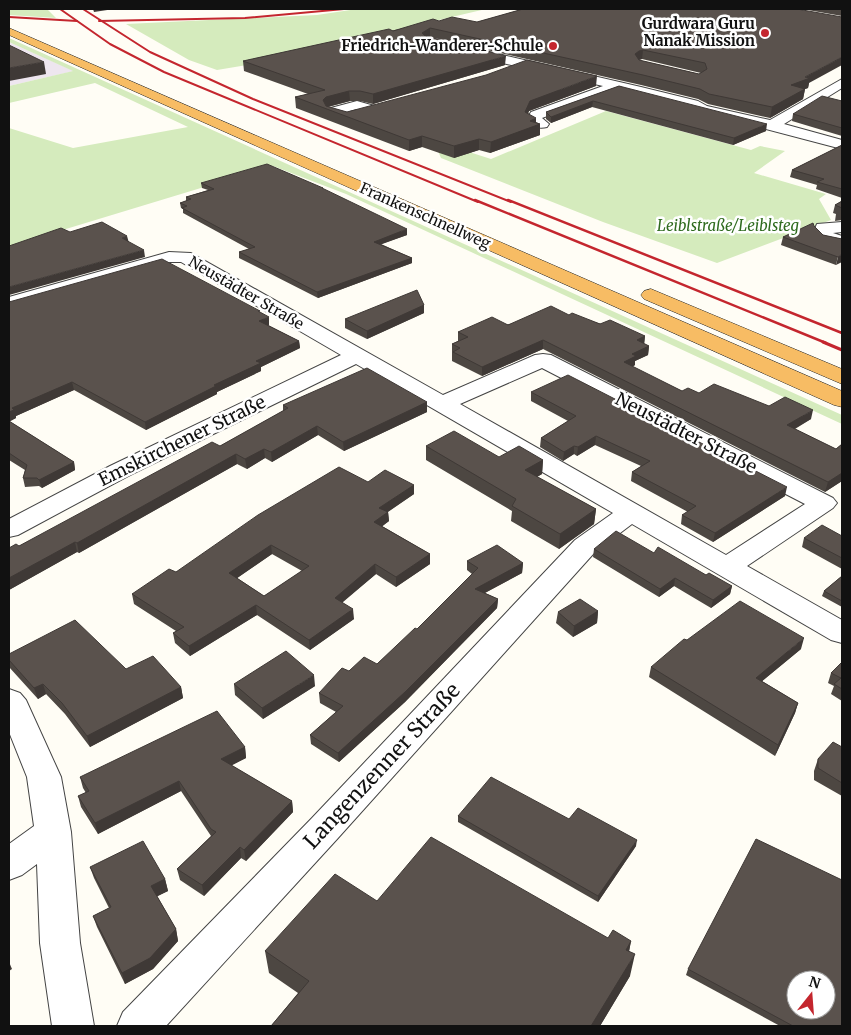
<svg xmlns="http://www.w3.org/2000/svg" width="851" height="1035" viewBox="0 0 851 1035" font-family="Merriweather,serif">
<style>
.industrial{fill:#eee6ef}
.green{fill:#d5ebbd}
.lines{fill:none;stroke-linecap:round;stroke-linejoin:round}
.minor-casing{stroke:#444;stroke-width:2}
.trunk-casing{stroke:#222;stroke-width:1}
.minor{fill:#fff;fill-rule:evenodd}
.trunk{fill:#f7bc64;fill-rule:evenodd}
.rail-far2{stroke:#c4262e;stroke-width:2}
.rail-far1{stroke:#c4262e;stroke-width:2.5}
.rail{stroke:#c4262e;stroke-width:3}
.wall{fill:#4d4742;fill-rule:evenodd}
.shaded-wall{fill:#3f3936}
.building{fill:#5a524d;stroke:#3f3936;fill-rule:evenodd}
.poi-dot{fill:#c4262e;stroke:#fff;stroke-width:2}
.labels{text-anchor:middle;stroke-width:5;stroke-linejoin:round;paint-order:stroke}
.far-poi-label{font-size:15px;font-weight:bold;fill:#111;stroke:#fff;text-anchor:end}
.far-street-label{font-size:15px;fill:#111;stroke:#fff}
.far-park-label{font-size:15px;font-style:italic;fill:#2f6b1f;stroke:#fff}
.street-label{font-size:18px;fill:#111;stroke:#fff}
.near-street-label{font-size:21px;fill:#111;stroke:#fff}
</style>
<rect width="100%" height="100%" fill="#fffdf5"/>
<polygon class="industrial" points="9,42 74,71 9,86"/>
<g class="green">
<polygon points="9,9 47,9 56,18 9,15"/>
<polygon points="357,9 486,9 247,65 217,70 189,60 126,24 317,15"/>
<polygon points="9,38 842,415 842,424 346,194 273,166 56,232 9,250 9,128 73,148 188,127 95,83 9,103 9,86 73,71 9,42"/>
<polygon points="606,111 751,150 760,146 785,151 754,173 826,194 819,199 831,220 717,263 603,222 441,158 437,149 438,142 491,159"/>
</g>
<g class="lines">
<defs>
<g id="minor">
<path d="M472,48L641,87L698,101L707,106L770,120L842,79V88L784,124L842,140V149L618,90L542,118L549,124L547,127C540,129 530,127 526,121L531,112L603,86L468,55L466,52Z"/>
<path d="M357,101L378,107L380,110L373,114L366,112L367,114L365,117C352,120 335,124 325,112L327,109ZM357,109L359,110L346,112Z"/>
<polygon points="842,222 842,232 833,233 842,236 842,247 822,241 813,233 817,224"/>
<path d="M169,252L191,253L443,395L535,355L543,354L551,355L833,498L837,503L833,508L747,566L842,620V643L831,640L632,524L595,552L338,838L166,1026H117L123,1012L312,818L575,540L613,513L356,364L128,476L18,535L9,537V519L110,466L341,355L181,262H170L9,309V297ZM542,368L805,504L726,555L460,404Z"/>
<polygon points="9,689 20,693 26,700 61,777 71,832 80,943 94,1026 52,1026 40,943 37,864 22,875 9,880 9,844 34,826 27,777 9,732"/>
</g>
<g id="trunk">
<polygon points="9,28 842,391 842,407 834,405 9,35"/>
<polygon points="651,289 842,369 842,384 644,299 641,295 644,291"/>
</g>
</defs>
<use href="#minor" class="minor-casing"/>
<use href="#trunk" class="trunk-casing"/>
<use href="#minor" class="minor"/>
<use href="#trunk" class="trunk"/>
<g class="rail-far2">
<polyline points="60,9 110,44 164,72 478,202"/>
<polyline points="83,9 150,52 253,99 511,202"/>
<polyline points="9,17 77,21"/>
<polyline points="99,21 245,18 344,9"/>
</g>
<g class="rail-far1">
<polyline points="475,200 826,343"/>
<polyline points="508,200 842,333"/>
</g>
<polyline class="rail" points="823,342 842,350"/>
</g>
<g class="wall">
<path d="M523,9L809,83L808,88L805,89L803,99L770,118L708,104L698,99L641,85L430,37L505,65L373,104L360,101H350L328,107L347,112L596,86L529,111L528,113L536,122L540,124V135L490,153L479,150L454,158L422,147L409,151L296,108L295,97L308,94L244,71L243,61L439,21L477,22ZM642,59L701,73L699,74L639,60Z"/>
<polygon points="802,9 842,9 842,16"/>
<polygon points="619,86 766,131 733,145 592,107 551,123 546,119 546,112"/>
<polygon points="842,101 842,136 792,121 793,114"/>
<polygon points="842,145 842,198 816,189 817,185 790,177 792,170"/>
<polygon points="201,183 323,189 407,235 381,244 412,258 412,263 318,298 239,258 239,252 249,249 183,213 183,209 181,208 180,203 186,201 186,197 208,190 202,188"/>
<polygon points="842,201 842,220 835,221 836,214 833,213 835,205"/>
<polygon points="814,226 823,235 842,239 836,265 781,245 783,237"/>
<polygon points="9,302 260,313 269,325 268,325 299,341 300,348 261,367 261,371 217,392 217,394 146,430 74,390 16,416 16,418 9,421 74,462 75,470 42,488 39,486 25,487 23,478 25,470 9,460"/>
<polygon points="424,305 424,313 367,339 345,328 345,319"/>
<polygon points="569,315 645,336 644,344 649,346 648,355 635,361 635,365 632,367 682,391 699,393 769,406 811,419 795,429 836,449 842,444 842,481 825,492 543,349 482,376 452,361 452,344 458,341 458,332"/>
<polygon points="531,392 785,496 713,542 681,524 682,515 688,512 631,481 632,472 641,466 595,445 577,456 574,454 563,461 540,447 541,438 568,421 531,401"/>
<polygon points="427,402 427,412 344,451 318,435 272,462 265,458 247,469 237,464 79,553 77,552 9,590 9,548 19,546 220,446 283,411 283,405"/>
<polygon points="426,446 499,457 543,460 542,474 537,477 596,509 594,524 559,549 511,521 512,511 426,460"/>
<path d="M368,482L414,485V494L388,512L389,521L382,526L430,554V564L396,587L376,574L342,602L354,619L310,650L257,615L190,656L175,643L173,633L176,631L134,604L132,594L176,572ZM272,554L302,571L264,596L237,578Z"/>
<polygon points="842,536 842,569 802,547 804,538"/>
<polygon points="594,549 654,553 732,586 730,594 711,608 674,586 659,597 593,557"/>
<polygon points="467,561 523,563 522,573 485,593 498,599 497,608 405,702 339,762 311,744 310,735 336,712 320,703 319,693 349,671 377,664 417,629 472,574 467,570"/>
<polygon points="842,576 842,607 822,596 824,591"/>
<polygon points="598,611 597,623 573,637 556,623 558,612"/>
<polygon points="801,649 762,681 798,703 795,713 775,756 649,677 651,667"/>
<polygon points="9,654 126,669 181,687 183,698 90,747 65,714 46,694 38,699 9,667"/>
<polygon points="842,662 842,701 831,694 834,686 828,683 831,673"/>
<polygon points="234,684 315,686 263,719 235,695"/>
<polygon points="245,747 246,758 231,765 292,801 293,812 246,861 241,858 204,896 180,880 177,869 211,836 181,791 98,834 81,807 78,796 86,793 83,788 80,777"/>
<polygon points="842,747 842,796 814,780 814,771 818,759"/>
<polygon points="458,816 569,819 636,846 598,902 458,822"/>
<polygon points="90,867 165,879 168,891 157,896 176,929 178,941 153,969 125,984 97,927 93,916 109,908 94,878"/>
<polygon points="377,901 608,938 631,941 629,951 630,976 600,1026 271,1026 298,993 269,973 265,951"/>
<polygon points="688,969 842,1026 780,1026 686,975"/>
</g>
<g class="shaded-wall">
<polygon points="93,9 114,9 94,12"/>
<polygon points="430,28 430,37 422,42 422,33"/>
<polygon points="643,50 642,59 638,60 635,54 639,51"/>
<polygon points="506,56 505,65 373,104 373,94"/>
<polygon points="842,57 842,65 809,83 808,88 805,89 803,99 770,118 772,107 791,85 805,77"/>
<polygon points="44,62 46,74 9,81 9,68"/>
<polygon points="597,76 596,86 529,111 525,122 525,112 530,101"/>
<polygon points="349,91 350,101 327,107 323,100 326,97"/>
<polygon points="593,101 592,107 551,123 551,117"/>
<polygon points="536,118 536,125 540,124 540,135 490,153 491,142 530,121"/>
<polygon points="767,124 766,131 733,145 734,138"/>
<polygon points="422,136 422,147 409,151 409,140"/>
<polygon points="479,139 479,150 454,158 454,146"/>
<polygon points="407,229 407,235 374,247 374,242"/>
<polygon points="127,236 129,243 122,238"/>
<polygon points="144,250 145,257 9,295 9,287"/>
<polygon points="842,254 842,262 836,265 838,257"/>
<polygon points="412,258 412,263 318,298 317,292"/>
<polygon points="424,305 424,313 367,339 367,331"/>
<polygon points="269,317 269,325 260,328 259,321"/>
<polygon points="645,336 644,345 637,340"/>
<polygon points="543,340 543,349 482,376 482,367"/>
<polygon points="299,341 300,348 261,367 261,371 217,392 217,394 146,430 145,422 256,361"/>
<polygon points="649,346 648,355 635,361 635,365 623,371 624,362 632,354"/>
<polygon points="72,382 74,390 16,416 16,418 9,422 9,412 12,408"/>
<polygon points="427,402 427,412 344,451 343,442"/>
<polygon points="813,410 811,419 785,434 787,425"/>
<polygon points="317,426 318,435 272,462 271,452"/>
<polygon points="596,436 595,445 577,456 578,447"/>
<polygon points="574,446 574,454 563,461 564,452"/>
<polygon points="264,449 265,458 247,469 245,459"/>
<polygon points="236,454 237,464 79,553 77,543"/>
<polygon points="543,460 542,474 524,484 525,470"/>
<polygon points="74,462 75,470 42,488 39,480"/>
<polygon points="842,473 842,481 825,492 828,482"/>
<polygon points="414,485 414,494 380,517 379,508"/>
<polygon points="787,487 785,496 713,542 715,533"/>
<polygon points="596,509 594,524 559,549 560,534"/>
<polygon points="388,512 389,521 375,532 374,522"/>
<polygon points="75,542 77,552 9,590 9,578"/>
<polygon points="271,545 272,554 230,583 229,573"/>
<polygon points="430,554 430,564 396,587 396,577"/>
<polygon points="523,563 522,573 475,598 475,589"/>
<polygon points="375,564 376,574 336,608 335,598"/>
<polygon points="675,578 674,586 659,597 660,589"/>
<polygon points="732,586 730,594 711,608 713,600"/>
<polygon points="498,599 497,608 405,702 339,762 338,753"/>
<polygon points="256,605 257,615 190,656 189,646"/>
<polygon points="353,609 354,619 310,650 309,640"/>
<polygon points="598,611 597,623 573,637 574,626"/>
<polygon points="804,638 801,649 754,688 756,678"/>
<polygon points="314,675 315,686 263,719 262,708"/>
<polygon points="43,684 46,694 38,699 34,688"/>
<polygon points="181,687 183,698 90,747 87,736"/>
<polygon points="798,703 795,713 775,756 778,745"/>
<polygon points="245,747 246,758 223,770 221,759"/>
<polygon points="179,781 181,791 98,834 95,823"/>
<polygon points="292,801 293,812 246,861 244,850"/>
<polygon points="637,840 636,846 598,902 598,896"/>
<polygon points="240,847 241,858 204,896 202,885"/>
<polygon points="165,879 168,891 154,898 151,886"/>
<polygon points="176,929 178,941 153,969 125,984 122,973"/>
<polygon points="631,941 627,962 626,950"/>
<polygon points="635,954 630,976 600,1026 591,1026"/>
<polygon points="9,962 12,969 9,971"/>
</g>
<g class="building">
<path d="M523,9H797L842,17V57L805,77L810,78L791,85L805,89L772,107L709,94L700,89L643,75L430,28L422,33L425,36L506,56L373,94L360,91H349L326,97L323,100L326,106L347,112L486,75L527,60L597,76L530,101L525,112L536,118L530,121L540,124L491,142L479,139L454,146L422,136L409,140L295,97L325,90L243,61L389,29L393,31L433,19L439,21L452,17L477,22ZM643,50L705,63L707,69L699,74L639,60L635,54L639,51Z"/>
<polygon points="9,45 44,62 9,68"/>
<polygon points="619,86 767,124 734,138 593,101 551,117 546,112"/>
<polygon points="822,96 842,101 842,128 793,114"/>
<polygon points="842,145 842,189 817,182 824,179 792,170"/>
<polygon points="267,164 323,188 322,188 407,229 374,242 412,258 317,292 239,252 255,247 182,208 187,206 180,203 191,199 186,197 214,189 201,183"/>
<polygon points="842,201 842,208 835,205"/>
<polygon points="102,222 127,236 122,238 144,250 9,287 9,246 61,228 70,232"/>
<polygon points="813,223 814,226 823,235 842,239 842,254 838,257 783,237"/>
<polygon points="162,259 260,311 258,311 269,317 259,321 299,341 256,361 261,363 214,385 216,386 145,422 72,382 12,408 14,410 9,412 9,302"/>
<polygon points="417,290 424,305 367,331 345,319"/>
<polygon points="551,306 569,315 572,313 600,324 610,320 645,336 637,340 649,346 632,354 636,356 624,362 682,391 688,388 699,393 714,384 769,406 785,397 813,410 787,425 836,449 842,444 842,473 828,482 543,340 482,367 453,352 460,348 452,344 468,337 458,332 492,317 508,325"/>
<polygon points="367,368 427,402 343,442 317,426 271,452 264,449 245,459 236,454 77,543 75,542 9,578 9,548 16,544 19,546 212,442 220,446 288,408 283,405"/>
<polygon points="568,375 787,487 715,533 682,515 696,506 632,472 650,461 596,436 578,447 574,446 564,452 541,438 576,416 531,392"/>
<polygon points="9,421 74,462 39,480 37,478 23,478 27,465 9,453"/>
<polygon points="454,431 499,457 519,446 543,460 525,470 596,509 560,534 512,506 516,499 426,446"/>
<path d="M339,467L368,482L385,470L414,485L379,508L388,512L374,522L430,554L396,577L375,564L335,598L353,609L309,640L256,605L189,646L173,633L184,627L132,594L169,569L176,572L258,515ZM271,545L309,566L264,596L229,573Z"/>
<polygon points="822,525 842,536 842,558 804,538"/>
<polygon points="616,531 654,553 658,547 706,575 709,573 732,586 713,600 675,578 660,589 594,549"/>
<polygon points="497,545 523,563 475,589 498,599 405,692 338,753 310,735 343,706 319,693 342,668 349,671 364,657 377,664 415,628 417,629 478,568 467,561"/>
<polygon points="842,576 842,601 824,591"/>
<polygon points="580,599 598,611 574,626 558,612"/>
<polygon points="740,601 804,638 756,678 798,703 778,745 651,667 684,639 687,640"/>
<polygon points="75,620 126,669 153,656 181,687 87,736 62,703 43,684 34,688 9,660 9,654"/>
<polygon points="286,651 314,675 262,708 234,684"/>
<polygon points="842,662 842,689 834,684 841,678 831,673"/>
<polygon points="217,711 245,747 221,759 292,801 244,850 240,847 202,885 177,869 216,832 211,829 179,781 95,823 78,796 89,791 80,777"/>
<polygon points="833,742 842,747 842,783 818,768 818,759"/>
<polygon points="491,777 569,819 578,808 637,840 598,896 458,816"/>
<polygon points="431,837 608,938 613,930 631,941 626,950 635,954 591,1026 271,1026 309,981 265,951 335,874 377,901"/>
<path d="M756,839L842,880V1026H793L688,969ZM796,980H826V1010H796Z"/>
<polygon points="143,841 165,879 151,886 176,929 150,958 122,973 93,916 111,907 90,867"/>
</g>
<g class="poi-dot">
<circle cx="765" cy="33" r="5"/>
<circle cx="553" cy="46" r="5"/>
</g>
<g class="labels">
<g class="far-poi-label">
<text x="755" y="29">Gurdwara Guru<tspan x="755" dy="17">Nanak Mission</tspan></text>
<text x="543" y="51">Friedrich-Wanderer-Schule</text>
</g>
<g class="far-street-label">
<text transform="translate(425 216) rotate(24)" y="5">Frankenschnellweg</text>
<text transform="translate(246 293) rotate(30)" y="5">Neustädter Straße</text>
</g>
<g class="far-park-label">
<text x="728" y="231">Leiblstraße/Leiblsteg</text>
</g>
<g class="street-label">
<text transform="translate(686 433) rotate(27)" y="6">Neustädter Straße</text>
<text transform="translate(182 441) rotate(-26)" y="6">Emskirchener Straße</text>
</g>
<g class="near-street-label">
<text transform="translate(382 766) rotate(-47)" y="7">Langenzenner Straße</text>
</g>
</g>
<rect width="851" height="1035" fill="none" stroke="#111111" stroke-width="20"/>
<g transform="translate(811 995) rotate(17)"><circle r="24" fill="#ffffff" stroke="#a0a0a0"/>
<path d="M0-4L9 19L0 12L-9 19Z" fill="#c4262e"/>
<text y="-8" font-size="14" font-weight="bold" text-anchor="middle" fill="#111111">N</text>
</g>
</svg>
